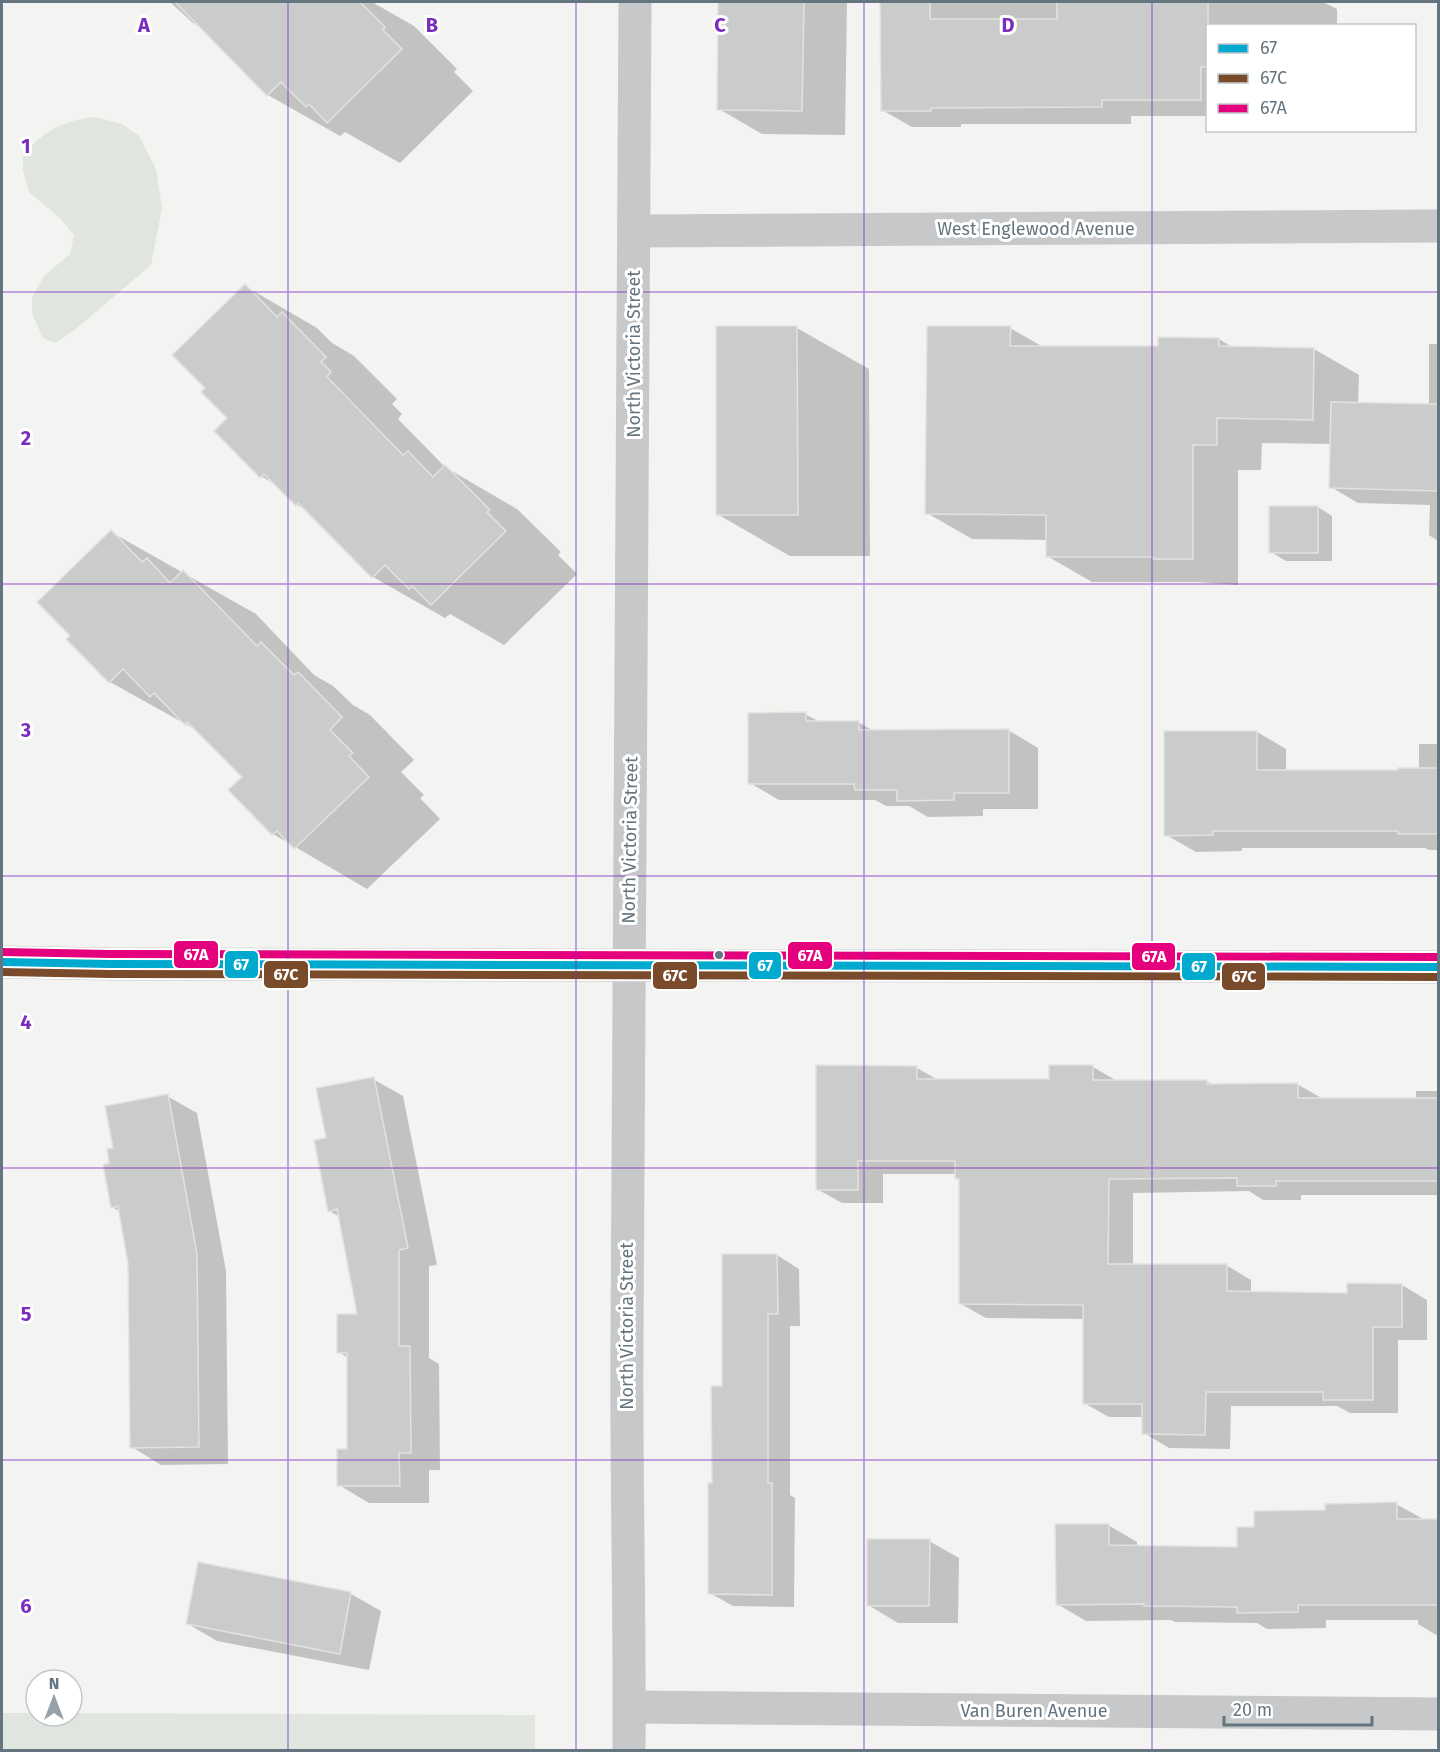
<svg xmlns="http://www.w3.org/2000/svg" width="1440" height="1752" viewBox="0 0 1440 1752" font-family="'Fira Sans',sans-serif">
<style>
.green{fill:#e1e5df}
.shadow{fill:#0003}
.building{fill:#cacbcb;stroke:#e2e2e1;stroke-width:1.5}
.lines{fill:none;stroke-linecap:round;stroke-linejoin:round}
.minor{stroke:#c7c8c9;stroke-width:33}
.tertiary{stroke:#c7c8c9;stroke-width:33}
.bus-1-casing{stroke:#fff;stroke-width:12}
.bus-2-casing{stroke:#fff;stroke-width:12}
.bus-3-casing{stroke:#fff;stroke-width:12}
.bus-1{stroke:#00a9ce;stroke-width:8}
.bus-2{stroke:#7a4b2a;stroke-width:8}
.bus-3{stroke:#e5007d;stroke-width:8}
.grid{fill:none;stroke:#7b2cbf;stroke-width:1.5;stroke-opacity:0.55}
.bus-dot{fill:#65757f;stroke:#fff;stroke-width:2}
.labels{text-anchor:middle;stroke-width:6;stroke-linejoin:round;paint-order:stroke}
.street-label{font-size:18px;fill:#65757f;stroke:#fff}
.grid-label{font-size:20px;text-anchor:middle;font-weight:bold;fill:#7b2cbf;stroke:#fff;stroke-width:6;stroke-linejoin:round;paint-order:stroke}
.line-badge{stroke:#fff;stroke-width:2}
.badge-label{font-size:16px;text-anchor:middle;font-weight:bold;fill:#fff}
</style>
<rect width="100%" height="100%" fill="#f3f3f1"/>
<g class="green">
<path d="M95,117L122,124L139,136L156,169L162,208L151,265L77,328L55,343L43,338L32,313V297L44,276L70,254L74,235L60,218L29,192L23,171V154C47,130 61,121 95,117Z"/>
<polygon points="2,1713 36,1713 36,1716 72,1716 72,1713 535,1715 535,1750 2,1750"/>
</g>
<g class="shadow">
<polygon points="170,2 372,2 414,26 457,69 454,72 473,91 400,163 345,132 340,136 268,95 205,30 193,23"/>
<polygon points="720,2 847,2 845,135 762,134 719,109"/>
<polygon points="882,2 1323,2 1337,9 1337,26 1208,26 1208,116 1131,116 1131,124 961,124 961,127 912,127 882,110"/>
<polygon points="245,286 317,328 332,343 354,356 397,399 392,404 402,414 398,419 445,467 517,509 561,552 558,555 577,574 504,645 450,614 445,618 373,577 308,511 297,505 279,487 261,476 229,418 207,388"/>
<polygon points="717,328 797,328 869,369 870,556 790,556 717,514"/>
<polygon points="1010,328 1045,348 1160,348 1219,339 1232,347 1314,349 1359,375 1358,404 1429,406 1429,344 1438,344 1438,541 1429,535 1430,505 1358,503 1331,487 1332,444 1262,443 1261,470 1238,470 1238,585 1197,582 1092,582 1047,556 1047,540 972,539 927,513"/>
<polygon points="1318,507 1332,516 1332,561 1286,561 1271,552"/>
<polygon points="111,532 256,614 314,675 333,686 353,705 370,715 414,760 401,772 424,795 420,798 440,819 367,889 273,834 244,777 198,731 110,682 72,636"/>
<polygon points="805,714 820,722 858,722 874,731 1008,730 1038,748 1038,809 983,809 983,816 928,817 909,806 886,806 875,800 779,800 750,783"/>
<polygon points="1257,732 1286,749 1286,772 1399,772 1419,769 1419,744 1438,744 1438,850 1429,850 1425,848 1242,848 1242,851 1196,852 1166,835"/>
<polygon points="1093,1067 1117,1081 1206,1081 1214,1085 1297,1084 1323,1099 1416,1099 1416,1091 1438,1091 1438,1196 1436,1195 1301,1195 1301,1200 1263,1200 1249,1191 1133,1193 1133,1265 1226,1265 1251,1280 1251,1293 1349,1295 1402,1285 1427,1300 1427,1340 1398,1340 1398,1413 1350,1413 1337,1406 1231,1406 1230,1449 1169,1448 1144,1433 1144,1417 1109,1417 1084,1403 1084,1319 986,1318 961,1304 961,1181 956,1178 956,1174 883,1174 883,1203 842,1203 817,1189 917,1068 938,1080 1050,1080"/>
<polygon points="373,1079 403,1096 437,1265 429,1266 429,1358 439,1364 440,1470 429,1470 429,1503 369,1503 339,1485 349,1451 348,1358 339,1352 359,1316 340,1217 329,1211 327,1139"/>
<polygon points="167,1096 197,1113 226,1271 228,1464 161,1465 132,1447 129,1263 119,1211 112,1207 111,1164"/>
<polygon points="777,1255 799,1269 800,1326 790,1326 790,1495 795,1498 794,1607 733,1606 710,1593 713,1485 723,1388"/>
<polygon points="1396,1504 1425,1520 1438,1520 1438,1636 1418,1624 1418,1620 1326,1620 1326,1628 1267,1629 1257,1623 1175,1622 1171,1620 1086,1621 1057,1604 1108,1525 1137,1542 1137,1547 1238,1548 1255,1528 1327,1511"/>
<polygon points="929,1541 959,1558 958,1623 898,1623 868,1605"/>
<polygon points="199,1564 351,1594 381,1611 369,1670 217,1641 188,1624"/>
</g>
<g class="building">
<polygon points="175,2 360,2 385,27 383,30 402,49 327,123 309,104 306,107 281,82 267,96"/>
<polygon points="718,2 804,2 802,111 717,110"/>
<polygon points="880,2 930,2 930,19 1057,19 1057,2 1208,2 1208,67 1201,67 1201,100 1102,100 1102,107 931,108 931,111 881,111"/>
<polygon points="245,284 277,317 282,312 326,357 321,362 331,372 327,377 403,455 408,451 433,477 445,465 490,510 487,512 506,531 431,605 412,586 409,589 385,565 372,578 298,503 296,506 264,474 260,478 214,431 227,418 201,392 205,388 172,355"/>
<polygon points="716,326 797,326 798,515 716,515"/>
<polygon points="927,326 1011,326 1010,346 1158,346 1158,337 1219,338 1219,346 1314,348 1313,420 1217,418 1217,445 1193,445 1193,559 1153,559 1153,557 1046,557 1046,515 925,514"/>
<polygon points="1331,402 1438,404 1438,491 1329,488"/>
<rect x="1269" y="506" width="49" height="47"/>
<polygon points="111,530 142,562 147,558 170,583 183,570 257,646 261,642 294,675 298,672 342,717 330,730 353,753 349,756 369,777 294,849 277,831 272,835 228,790 242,777 187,722 185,725 154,693 150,697 123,669 109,683 66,639 70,636 37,602"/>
<polygon points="806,712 806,721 859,721 859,730 1009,729 1009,793 954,793 954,800 897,801 897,790 855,790 854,784 748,784 748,713"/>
<polygon points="1164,731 1257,731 1257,770 1398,770 1398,768 1438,768 1438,834 1398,834 1398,831 1213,831 1213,835 1164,836"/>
<polygon points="816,1065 917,1066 917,1079 1049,1079 1049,1065 1093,1065 1093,1080 1207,1080 1207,1084 1298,1083 1298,1098 1438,1098 1438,1181 1276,1181 1276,1186 1237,1186 1237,1178 1109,1179 1108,1264 1227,1264 1227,1291 1347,1293 1347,1283 1402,1284 1402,1327 1373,1327 1373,1400 1323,1400 1323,1392 1206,1392 1205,1435 1142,1434 1142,1404 1083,1404 1083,1305 959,1304 959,1179 955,1179 955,1161 858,1161 858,1190 816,1190"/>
<polygon points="374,1077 408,1248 399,1250 399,1346 410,1346 411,1453 399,1453 400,1486 337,1486 337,1449 347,1449 347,1353 337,1353 337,1314 357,1314 337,1209 328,1212 314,1140 326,1138 316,1088"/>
<polygon points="168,1094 197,1254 199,1447 130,1448 128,1264 118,1206 111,1208 103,1165 109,1163 107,1149 113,1148 105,1106"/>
<polygon points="722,1254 777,1254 778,1314 768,1314 768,1483 772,1483 772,1595 708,1594 708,1483 712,1483 711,1386 722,1386"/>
<polygon points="1397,1502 1397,1519 1438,1519 1438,1605 1298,1605 1298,1612 1237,1613 1237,1607 1144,1606 1144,1604 1056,1605 1055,1524 1109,1524 1109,1545 1237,1547 1237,1527 1254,1527 1254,1511 1325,1510 1325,1504"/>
<polygon points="867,1539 930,1539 929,1606 867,1606"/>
<polygon points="198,1562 351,1592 340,1654 186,1624"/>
</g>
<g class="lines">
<g class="minor">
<polyline points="634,231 1438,226"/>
<polyline points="630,1707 1438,1714"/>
</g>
<g class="tertiary">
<polyline points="2,962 110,964 1438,967"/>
<path d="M629,1750C630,1613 626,1475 627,1337C627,892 635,447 635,2"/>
</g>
<defs>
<polyline id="bus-1" points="2,962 110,964 1438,967"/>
<polyline id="bus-2" points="2,972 110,974 1438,977"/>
<polyline id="bus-3" points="2,952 110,954 1438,957"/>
</defs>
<use href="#bus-1" class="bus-1-casing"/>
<use href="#bus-2" class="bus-2-casing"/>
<use href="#bus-3" class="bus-3-casing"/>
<use href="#bus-1" class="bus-1"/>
<use href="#bus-2" class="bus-2"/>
<use href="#bus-3" class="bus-3"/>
</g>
<path class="grid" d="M288,2V1750M576,2V1750M864,2V1750M1152,2V1750M2,292H1438M2,584H1438M2,876H1438M2,1168H1438M2,1460H1438"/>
<circle class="bus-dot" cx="719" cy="955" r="5"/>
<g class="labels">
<g class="street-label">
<text x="1036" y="235">West Englewood Avenue</text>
<text transform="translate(634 354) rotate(-90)" y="6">North Victoria Street</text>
<text transform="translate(630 840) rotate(-89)" y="6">North Victoria Street</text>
<text transform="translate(627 1326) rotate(-90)" y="6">North Victoria Street</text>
<text x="1034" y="1717">Van Buren Avenue</text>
</g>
</g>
<g class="grid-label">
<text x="144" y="32">A</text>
<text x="432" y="32">B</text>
<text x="720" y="32">C</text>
<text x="1008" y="32">D</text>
<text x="26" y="153">1</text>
<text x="26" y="445">2</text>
<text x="26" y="737">3</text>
<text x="26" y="1029">4</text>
<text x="26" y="1321">5</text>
<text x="26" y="1613">6</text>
</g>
<g class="line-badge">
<rect x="173" y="940" width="46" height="29" rx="6" fill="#e5007d"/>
<rect x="787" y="941" width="46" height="29" rx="6" fill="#e5007d"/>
<rect x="1131" y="942" width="45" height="29" rx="6" fill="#e5007d"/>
<rect x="224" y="950" width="35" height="29" rx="6" fill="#00a9ce"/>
<rect x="748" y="951" width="34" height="29" rx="6" fill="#00a9ce"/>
<rect x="1181" y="952" width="35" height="29" rx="6" fill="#00a9ce"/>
<rect x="263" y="960" width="46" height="29" rx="6" fill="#7a4b2a"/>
<rect x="652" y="961" width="46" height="29" rx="6" fill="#7a4b2a"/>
<rect x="1221" y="962" width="45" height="29" rx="6" fill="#7a4b2a"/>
</g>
<g class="badge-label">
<text x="196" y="960">67A</text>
<text x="810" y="961">67A</text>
<text x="1154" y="962">67A</text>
<text x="241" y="970">67</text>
<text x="765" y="971">67</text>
<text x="1199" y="972">67</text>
<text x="286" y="980">67C</text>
<text x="675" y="981">67C</text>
<text x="1244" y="982">67C</text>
</g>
<rect width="1440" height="1752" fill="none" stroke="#65757f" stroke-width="6"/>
<rect x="1206" y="24" width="210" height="108" fill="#ffffff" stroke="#c1c8cc" stroke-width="1.5"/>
<rect x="1218" y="44" width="30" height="9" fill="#00a9ce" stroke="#c1c8cc" stroke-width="1.5"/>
<text x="1260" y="54" font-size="18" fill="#65757f">67</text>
<rect x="1218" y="74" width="30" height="9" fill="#7a4b2a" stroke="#c1c8cc" stroke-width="1.5"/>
<text x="1260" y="84" font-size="18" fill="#65757f">67C</text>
<rect x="1218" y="104" width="30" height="9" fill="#e5007d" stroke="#c1c8cc" stroke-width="1.5"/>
<text x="1260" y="114" font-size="18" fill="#65757f">67A</text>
<g transform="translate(54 1698)"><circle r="28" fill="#ffffff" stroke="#c1c8cc" stroke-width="1.5"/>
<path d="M0-4.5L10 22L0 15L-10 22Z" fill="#97a1a7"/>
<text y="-9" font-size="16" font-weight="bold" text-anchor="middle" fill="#65757f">N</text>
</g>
<path d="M1224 1716v9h148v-9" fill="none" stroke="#65757f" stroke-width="3"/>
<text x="1233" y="1716" font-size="18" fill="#65757f" stroke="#ffffff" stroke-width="4.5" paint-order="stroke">20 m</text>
</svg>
